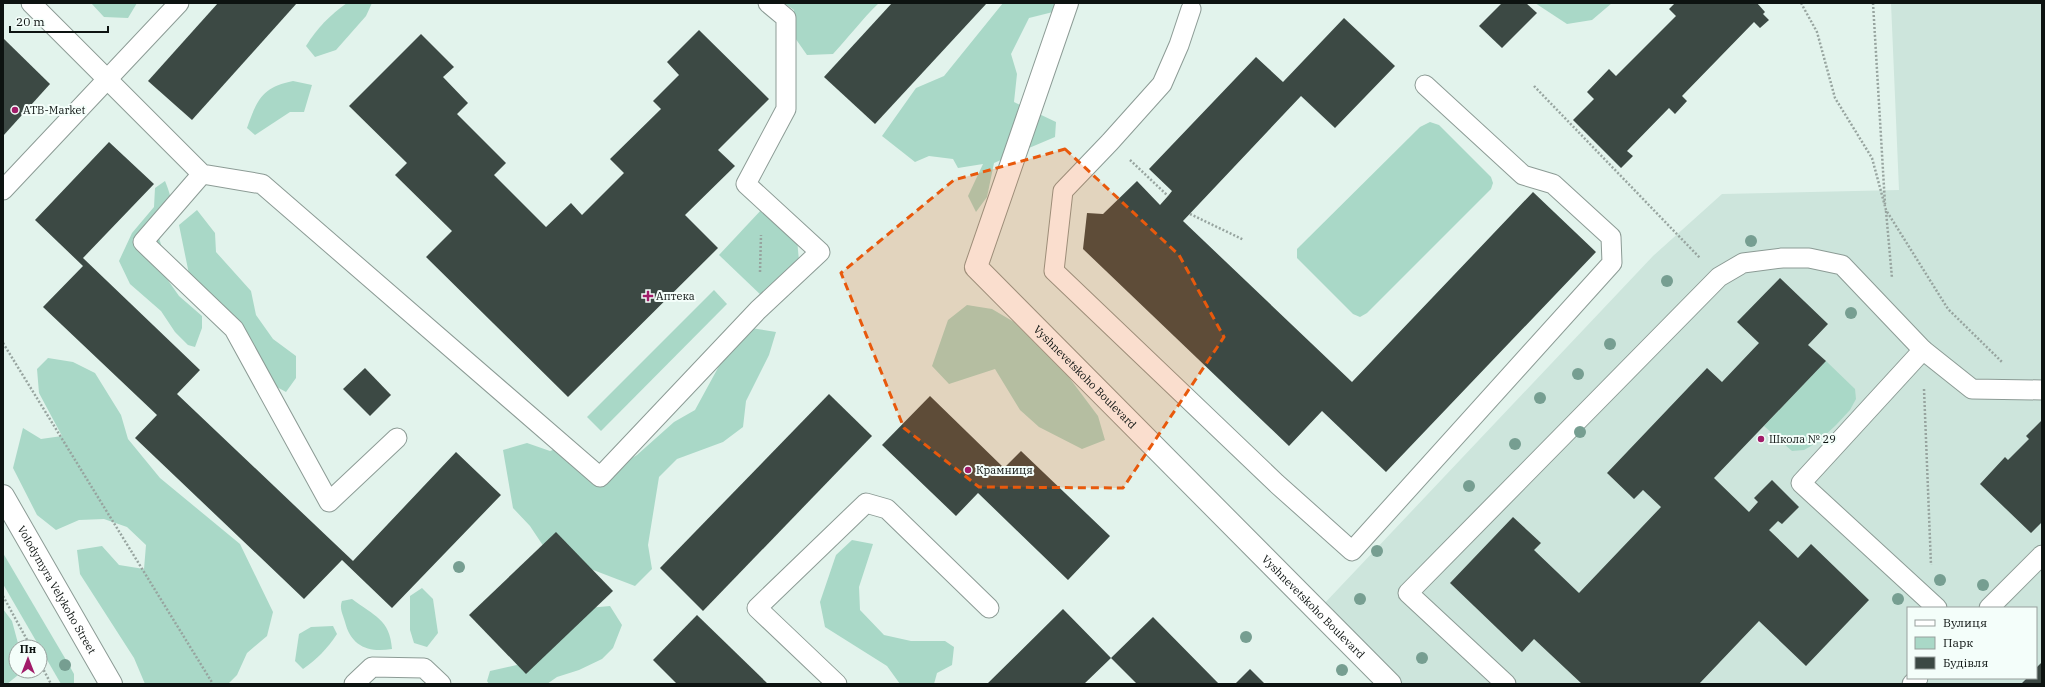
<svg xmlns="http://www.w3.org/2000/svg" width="2045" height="687" viewBox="0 0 2045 687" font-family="'IBM Plex Serif',serif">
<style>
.built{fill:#cde5dc;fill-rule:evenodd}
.green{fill:#a9d8c7}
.building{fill:#3c4944}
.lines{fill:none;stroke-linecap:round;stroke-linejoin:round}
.service-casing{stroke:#8c9b95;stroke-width:21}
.pedestrian-casing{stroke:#8c9b95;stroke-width:24}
.minor-casing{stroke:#8c9b95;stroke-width:24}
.path{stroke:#97a49f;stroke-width:2.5;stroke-dasharray:2 2;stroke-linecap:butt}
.service{stroke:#fff;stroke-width:19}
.pedestrian{stroke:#fff;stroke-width:22}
.minor{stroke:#fff;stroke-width:22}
.tree{fill:#769e91}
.marked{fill:#e8590c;fill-opacity:0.2;stroke:#e8590c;stroke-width:3;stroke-dasharray:8 5;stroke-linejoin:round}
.poi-dot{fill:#a11c69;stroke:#f4fefa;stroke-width:1.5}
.labels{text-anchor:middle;stroke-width:4;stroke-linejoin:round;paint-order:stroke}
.poi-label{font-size:11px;fill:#0d1311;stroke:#f4fefa;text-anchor:start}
.street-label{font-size:11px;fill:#0d1311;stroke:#f4fefa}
</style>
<rect width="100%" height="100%" fill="#e2f3ec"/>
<path class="built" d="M1891,3H2042V684H1403L1322,606L1653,256L1722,194L1899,190ZM1908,608H2036V678H1908Z"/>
<g class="green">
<polygon points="91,3 137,3 128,18 104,17"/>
<path d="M347,3H372L366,16L336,50L315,57L306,46C317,28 330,15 347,3Z"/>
<path d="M784,3H879C862,19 849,37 833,54L807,55L793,35L794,10Z"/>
<polygon points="1003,3 1063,3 1061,10 1029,18 1011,54 1017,74 1014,102 1056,122 1055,137 994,163 987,197 976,212 968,196 983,164 958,168 953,159 929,156 915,162 882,136 916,88 944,76"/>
<polygon points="1535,3 1612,3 1592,20 1567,24"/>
<path d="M293,81L312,85L304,112H290L255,135L247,128C257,100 262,87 293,81Z"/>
<polygon points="1430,122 1439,125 1491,177 1493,183 1491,189 1367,313 1360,317 1353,314 1297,258 1297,249 1420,127"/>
<path d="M165,181C176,208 172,212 158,235L165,257V276L179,296L202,316V328L195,347L188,345L175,332L161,311L130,284L119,261L132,233L154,207L155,188Z"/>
<polygon points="763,208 797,239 799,261 764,298 719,255"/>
<polygon points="197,210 215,233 216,252 251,291 256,315 273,339 296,356 296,378 286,392 264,380 242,365 236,348 190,279 179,225"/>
<polygon points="714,290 727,304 601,431 587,417"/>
<polygon points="967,305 992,309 1014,322 1068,376 1098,416 1105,440 1082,449 1039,427 1020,410 995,369 949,384 932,366 948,320"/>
<polygon points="751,328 776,332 769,355 746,401 743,427 723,442 677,459 659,477 648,545 652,569 635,586 588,568 544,547 530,526 513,508 503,450 527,443 550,451 575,442 590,462 615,468 637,455 674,422 695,410 719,366 734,346"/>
<polygon points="48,358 73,362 95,373 121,415 128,439 160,478 240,544 273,612 267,636 247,653 237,675 228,684 145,684 134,658 80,574 77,550 102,546 119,565 144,569 146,545 127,527 104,519 79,520 56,530 37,515 13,468 23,428 41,439 62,436 39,393 37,369"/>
<polygon points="1826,361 1855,389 1856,399 1850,410 1836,425 1818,442 1804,450 1792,451 1764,426"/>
<polygon points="852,540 873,544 859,587 860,610 884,635 911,641 945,641 954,647 952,665 937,673 934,684 900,684 887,666 825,627 820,602 836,555"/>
<polygon points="3,553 69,665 74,674 74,684 61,684 3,584"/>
<polygon points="422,588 433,599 438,633 427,647 414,643 410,630 410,596"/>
<path d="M352,599C374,616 390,619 392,649C368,653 351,646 345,622C343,614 339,609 342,601Z"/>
<polygon points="610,606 622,625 613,648 602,659 579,670 557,677 547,684 489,684 487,681 490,671 521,664 588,608"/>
<polygon points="3,609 12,621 19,647 16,647 16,671 23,671 7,684 3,683"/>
<path d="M333,626L337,634C327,649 317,659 303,669L295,661L299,634L311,627Z"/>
</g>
<g class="building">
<polygon points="218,3 297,3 192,120 148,81"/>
<polygon points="892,3 987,3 875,124 824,77"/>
<polygon points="1502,3 1526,3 1537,13 1502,48 1479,26"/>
<polygon points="1675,3 1757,3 1765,12 1763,14 1769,20 1760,28 1754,22 1682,96 1687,101 1675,114 1669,108 1627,151 1633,156 1621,168 1573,120 1594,99 1587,92 1609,69 1616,76 1676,16 1669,9"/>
<polygon points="1344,18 1395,66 1335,128 1301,96 1183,221 1352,382 1533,192 1596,252 1386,472 1322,411 1289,446 1083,249 1087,213 1103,214 1137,181 1160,205 1168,196 1172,191 1149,169 1256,57 1283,82"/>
<polygon points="699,30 769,99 718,150 735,166 685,215 718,248 568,397 426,257 452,231 395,175 407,163 349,106 421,34 454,67 443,77 468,103 457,114 506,163 494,175 546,227 571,203 582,215 624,173 610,159 661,109 653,101 679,75 667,62"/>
<polygon points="3,38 50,84 3,136"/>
<polygon points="109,142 154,184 83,258 200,370 177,394 353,561 456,452 501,495 392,608 342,560 304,599 135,438 157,415 43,307 83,266 35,220"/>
<polygon points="1780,278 1828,324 1808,345 1826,361 1714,478 1749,512 1758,502 1754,498 1772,480 1799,507 1782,524 1778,521 1769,530 1798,558 1811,544 1869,600 1806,666 1759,621 1699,684 1582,684 1534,639 1522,652 1450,583 1513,517 1541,543 1534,550 1579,593 1661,507 1643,490 1634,499 1607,473 1707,368 1722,382 1759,343 1737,322"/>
<polygon points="365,368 391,395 370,416 343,389"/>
<polygon points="829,394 872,436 703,611 660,568"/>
<polygon points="930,396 1004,468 1021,451 1110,536 1068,580 978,493 956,516 882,445"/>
<polygon points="2042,420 2042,522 2031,533 1980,484 2005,457 2008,460 2029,439 2026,436"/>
<polygon points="556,532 613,591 526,674 469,615"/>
<polygon points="1063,609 1111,658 1153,617 1219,684 1137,684 1111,658 1084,684 987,684"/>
<polygon points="697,615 768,684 677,684 653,660"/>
<polygon points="2042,662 2042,684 2021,684 2027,678 2036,678 2036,668"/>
<polygon points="1250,669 1265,684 1235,684"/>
</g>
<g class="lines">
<defs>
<g id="service">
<polyline points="31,3 202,174 262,184 600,477 758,310 820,252 746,184 786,109 786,18 768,3"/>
<polyline points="1191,9 1179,45 1162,84 1110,142 1063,191 1054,271 1276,483 1352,551 1612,263 1611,237 1553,184 1523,175 1425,85"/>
<polyline points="202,174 143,242 234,329 329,502 397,438"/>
<polyline points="3,190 179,3"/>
<polyline points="1923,350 1972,389 2042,390"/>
<polyline points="1989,608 2042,555"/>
<polyline points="354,684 372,667 424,668 441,684"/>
<polyline points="837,684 757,608 866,503 887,509 989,608"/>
<polyline points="1506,684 1408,593 1719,277 1743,263 1782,258 1809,258 1842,265 1923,350 1801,483 1937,608"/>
<polyline points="1912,684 1918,678"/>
</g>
<g id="pedestrian">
<path id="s1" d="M1067,3L976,267L1390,684"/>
</g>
<g id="minor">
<path id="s2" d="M3,496L111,684"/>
</g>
</defs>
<use href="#service" class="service-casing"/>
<use href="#pedestrian" class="pedestrian-casing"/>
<use href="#minor" class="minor-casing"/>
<g class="path">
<polyline points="1801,3 1817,32 1835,98 1872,158 1886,210 1948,309 2002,362"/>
<polyline points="1873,3 1885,204"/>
<polyline points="1534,86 1700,258"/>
<polyline points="1130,160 1168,196"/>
<polyline points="1886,211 1892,278"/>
<polyline points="1190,214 1244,240"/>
<polyline points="760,272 761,235"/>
<polyline points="3,343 213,684"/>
<polyline points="1924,389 1931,565"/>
<polyline points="3,596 31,647"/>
<polyline points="40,663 51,684"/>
</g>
<use href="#service" class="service"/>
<use href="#pedestrian" class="pedestrian"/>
<use href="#minor" class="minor"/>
</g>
<g class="tree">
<circle cx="1751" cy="241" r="6"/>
<circle cx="1667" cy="281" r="6"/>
<circle cx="1851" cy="313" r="6"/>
<circle cx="1610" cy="344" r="6"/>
<circle cx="1578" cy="374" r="6"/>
<circle cx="1540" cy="398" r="6"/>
<circle cx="1580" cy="432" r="6"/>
<circle cx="1515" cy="444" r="6"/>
<circle cx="1469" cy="486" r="6"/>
<circle cx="1377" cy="551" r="6"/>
<circle cx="459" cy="567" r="6"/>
<circle cx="1940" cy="580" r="6"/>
<circle cx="1983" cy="585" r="6"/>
<circle cx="1360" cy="599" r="6"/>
<circle cx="1898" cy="599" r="6"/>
<circle cx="1246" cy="637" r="6"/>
<circle cx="1422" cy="658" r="6"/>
<circle cx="65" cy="665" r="6"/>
<circle cx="1342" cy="670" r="6"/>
</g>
<path class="marked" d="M1065,149L1179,255L1224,337L1123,488L979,487L904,428L841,273L954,180Z"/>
<g class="poi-dot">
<circle cx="15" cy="110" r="4"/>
<path d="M646 290h4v4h4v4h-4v4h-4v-4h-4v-4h4z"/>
<circle cx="1761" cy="439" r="4"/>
<circle cx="968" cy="470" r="4"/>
</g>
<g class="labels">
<g class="poi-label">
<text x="23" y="114">ATB-Market</text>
<text x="656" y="300">Аптека</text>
<text x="1769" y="443">Школа № 29</text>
<text x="976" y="474">Крамниця</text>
</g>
<g class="street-label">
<text dy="4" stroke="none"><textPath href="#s1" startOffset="434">Vyshnevetskoho Boulevard</textPath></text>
<text dy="4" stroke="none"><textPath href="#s2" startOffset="108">Volodymyra Velykoho Street</textPath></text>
<text dy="4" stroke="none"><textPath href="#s1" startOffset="758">Vyshnevetskoho Boulevard</textPath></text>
</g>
</g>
<rect width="2045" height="687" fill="none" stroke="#0d1311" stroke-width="8"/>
<rect x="1907" y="607" width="130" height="72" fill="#f4fefa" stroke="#98a09d"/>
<rect x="1915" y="620" width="20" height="6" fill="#ffffff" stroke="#98a09d"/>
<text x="1943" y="627" font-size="12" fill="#0d1311">Вулиця</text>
<rect x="1915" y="637" width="20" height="12" fill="#a9d8c7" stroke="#98a09d"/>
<text x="1943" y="647" font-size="12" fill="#0d1311">Парк</text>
<rect x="1915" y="657" width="20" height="12" fill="#3c4944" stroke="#98a09d"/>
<text x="1943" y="667" font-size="12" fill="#0d1311">Будівля</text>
<g transform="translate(28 659)"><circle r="19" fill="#f4fefa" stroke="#98a09d"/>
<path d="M0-3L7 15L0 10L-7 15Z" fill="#a11c69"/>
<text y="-6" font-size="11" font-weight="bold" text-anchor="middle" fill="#0d1311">Пн</text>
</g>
<path d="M10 26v6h98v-6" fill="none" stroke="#0d1311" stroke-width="2"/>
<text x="16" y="26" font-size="12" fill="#0d1311" stroke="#f4fefa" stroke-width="3" paint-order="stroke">20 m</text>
</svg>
